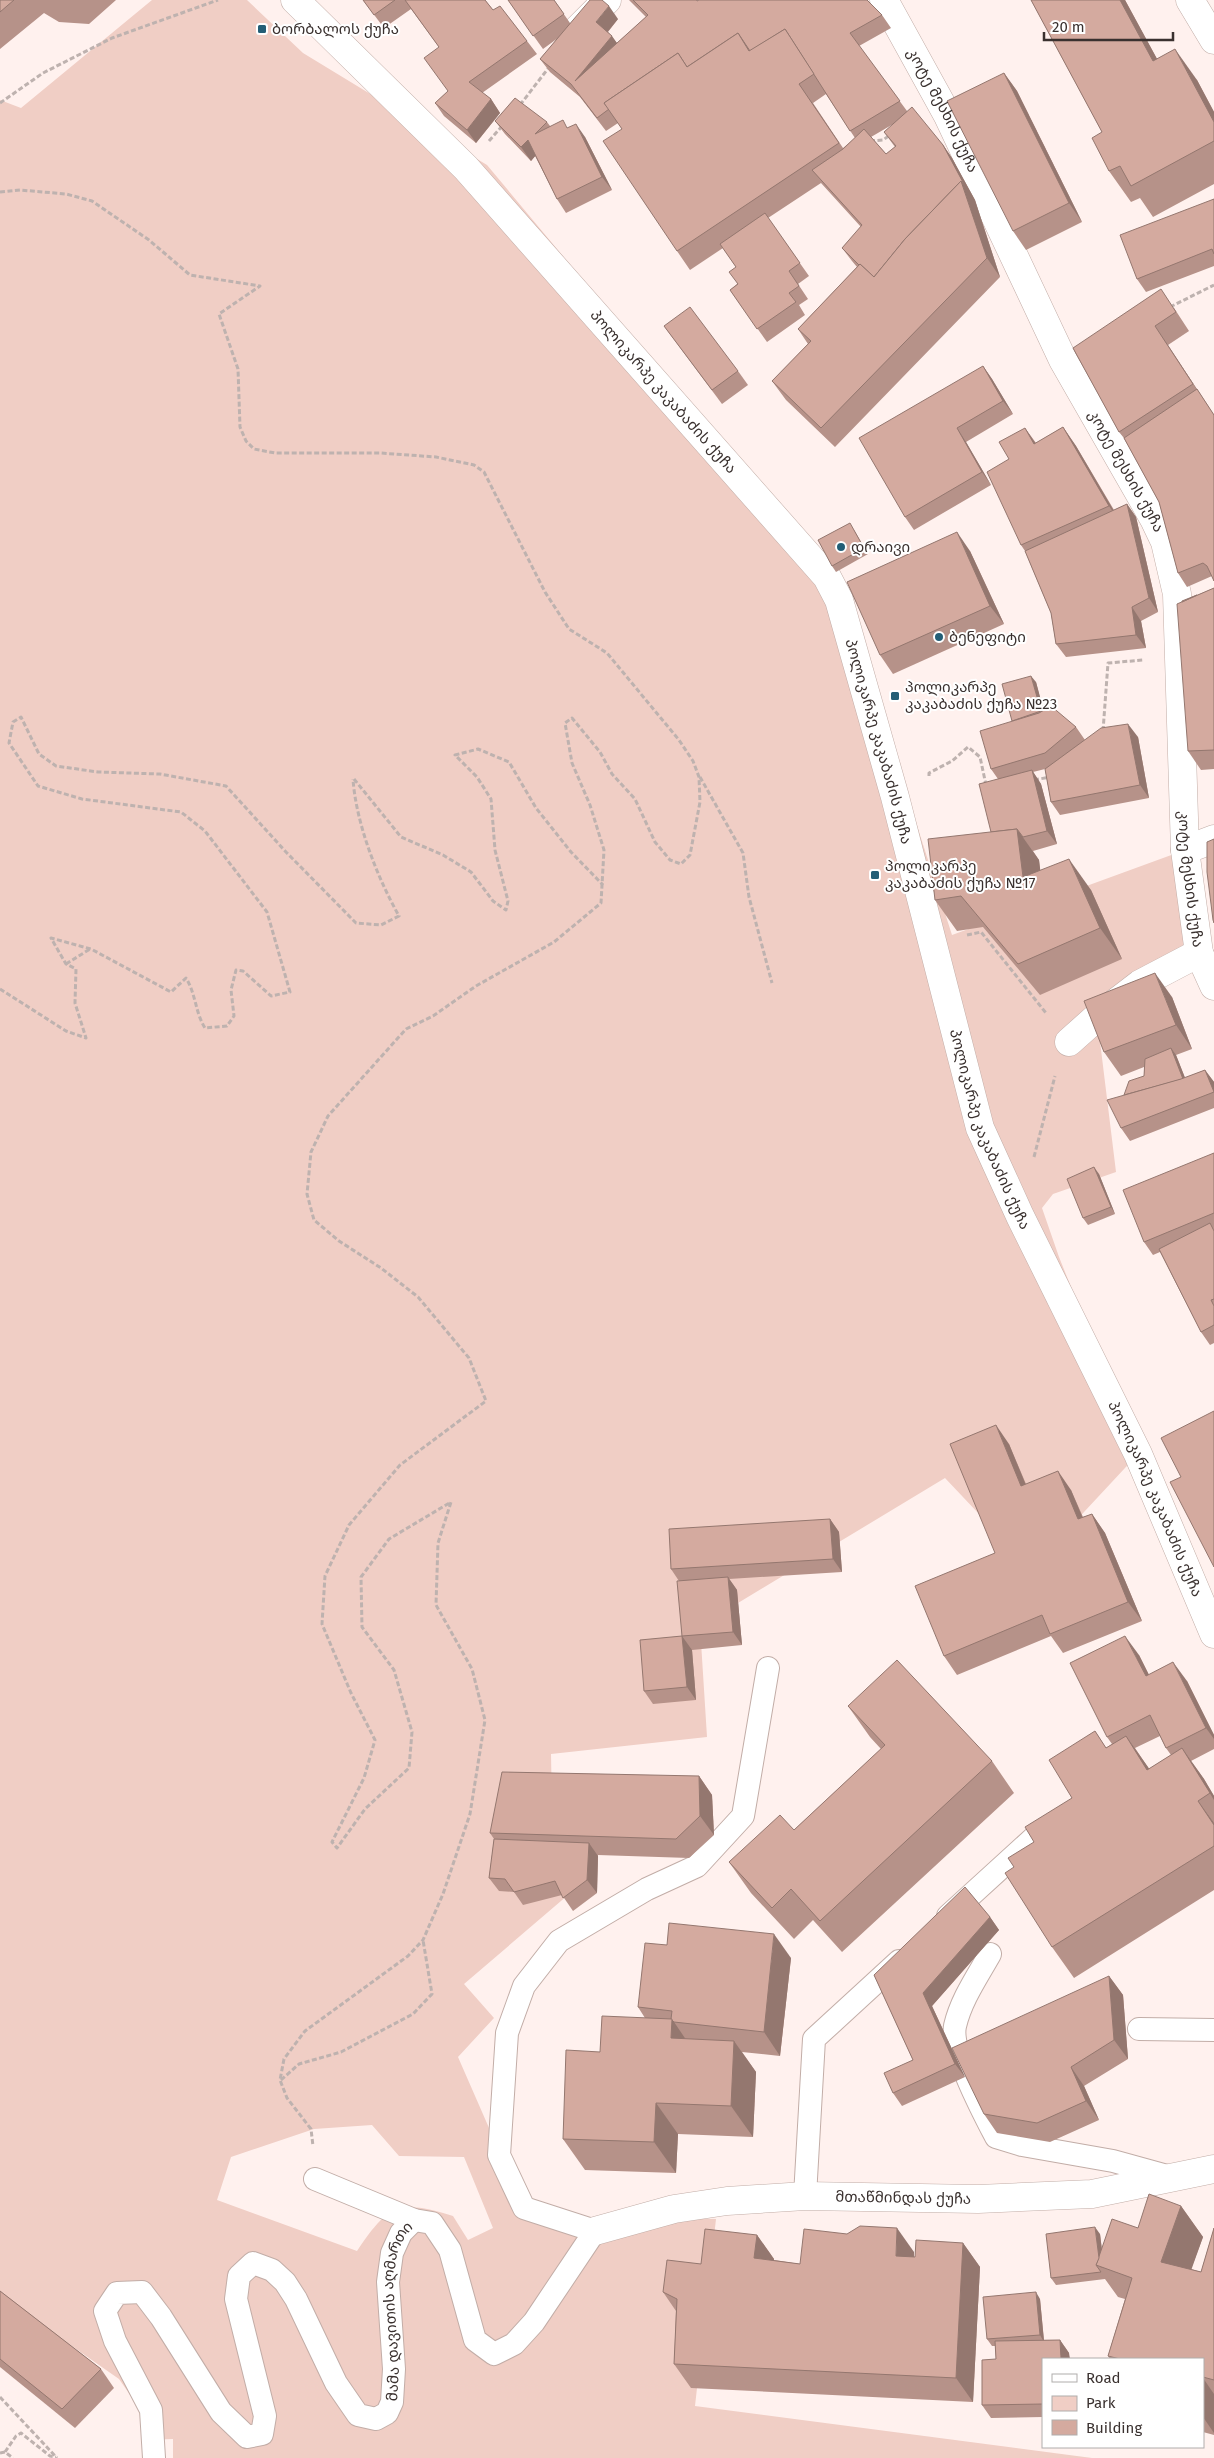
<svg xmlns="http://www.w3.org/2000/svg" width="1214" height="2458" viewBox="0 0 1214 2458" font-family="'Fira Sans','Noto Sans Georgian',sans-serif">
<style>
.green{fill:#f0cec5;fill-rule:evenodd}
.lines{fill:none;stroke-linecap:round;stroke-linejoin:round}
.service-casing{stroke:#c2ada7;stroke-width:24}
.pedestrian-casing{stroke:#c2ada7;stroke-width:29}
.minor-casing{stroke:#c2ada7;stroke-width:29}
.tertiary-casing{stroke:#c2ada7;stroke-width:29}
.path{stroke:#beb2af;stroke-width:3;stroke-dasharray:5 2.5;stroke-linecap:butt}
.service{stroke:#fff;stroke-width:22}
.pedestrian{stroke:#fff;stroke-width:28}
.minor{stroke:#fff;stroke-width:28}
.tertiary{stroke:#fff;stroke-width:28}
.wall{fill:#b69289;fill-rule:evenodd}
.shaded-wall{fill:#94776f}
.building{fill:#d4aa9f;stroke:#94776f}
.poi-dot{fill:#235e76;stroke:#fff;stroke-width:2}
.labels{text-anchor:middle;stroke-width:4;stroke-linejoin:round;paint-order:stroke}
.poi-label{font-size:15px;fill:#3a312f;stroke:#fff;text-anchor:start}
.street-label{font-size:15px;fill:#3a312f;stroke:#fff}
</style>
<rect width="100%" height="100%" fill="#fff1ee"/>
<path class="green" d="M152,0H247L303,53L487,165L842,591L952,935L1185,850L1199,953L1097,1017L1116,1172L1053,1194L1042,1208L1059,1257L1138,1454L1031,1569L945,1478L700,1626L707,1737L551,1754L553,1860L568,1895L464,1984L494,2018L458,2057L524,2208L595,2231L649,2217L716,2219L695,2406L1092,2458H173V2439L145,2440L140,2409L119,2379L0,2296V100L21,108ZM372,2125L399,2156L464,2157L493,2228L468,2240L453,2216C399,2199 388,2205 357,2251L217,2200L231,2157L314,2129Z"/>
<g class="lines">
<defs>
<g id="service">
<polyline points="948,1916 1038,1834"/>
<path d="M990,1954C977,1977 961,2000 955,2026C950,2050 984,2114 996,2137L1022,2145L1113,2161L1171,2177"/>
<polyline points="1139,2029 1214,2030"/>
<polyline points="315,2179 414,2220 432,2223 450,2250 475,2340 494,2354 514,2344 534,2322 595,2231 524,2208 499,2155 507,2033 524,1986 559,1941 647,1889 697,1866 743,1816 768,1668"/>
<polyline points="805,2196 814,2039 899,1961"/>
<path id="s1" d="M154,2458L151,2410L115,2341L105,2311L117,2293L142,2292L161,2317L221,2412L247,2437L262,2434L265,2416L236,2299L239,2276L253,2263L272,2270L285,2282L296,2299L336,2383L358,2415L376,2419L387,2413L392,2402L394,2369L388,2282L392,2253L401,2233L414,2220"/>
</g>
<polyline id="pedestrian" points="1069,1042 1097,1017 1140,984 1199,953"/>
<g id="minor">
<path id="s2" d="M884,0L948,116L1063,360L1154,519L1165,542L1177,594L1185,850L1199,953L1214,986"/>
<polyline points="1190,0 1214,40"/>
<polyline points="578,29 607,0"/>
<polyline points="1185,850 1214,839"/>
<path id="s3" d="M595,2231L674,2209L727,2201L805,2196L978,2199L1092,2194L1214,2169"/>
</g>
<g id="tertiary">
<path id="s4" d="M295,0L466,168L827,577L839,600L895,797L980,1128L1020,1216L1138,1454L1214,1634"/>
</g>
</defs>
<use href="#service" class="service-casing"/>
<use href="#pedestrian" class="pedestrian-casing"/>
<use href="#minor" class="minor-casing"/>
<use href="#tertiary" class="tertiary-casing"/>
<g class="path">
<polyline points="0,103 43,73 112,38 218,0"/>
<polyline points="520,105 550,66"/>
<polyline points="489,141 503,125"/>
<polyline points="870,141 883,140 890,135"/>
<polyline points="0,192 20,190 66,194 92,201 149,240 190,275 260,286 219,314 238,369 240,427 246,441 254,449 275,453 380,453 436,457 474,465 484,472 545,592 569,629 607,653 679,740 693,761 699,777 700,802 690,855 681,864 670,860 655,842 635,799 612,774 600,752 572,718 565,723 572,763 590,805 604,850 601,903 554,942 476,986 433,1016 406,1029 328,1116 311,1152 307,1194 314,1220 339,1241 381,1268 418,1297 469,1358 486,1401 400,1465 349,1525 325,1576 322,1624 351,1693 375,1740 364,1778 332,1842 337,1848 365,1809 409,1768 412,1732 394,1670 362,1627 361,1577 389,1539 451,1502 438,1543 436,1605 472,1669 485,1720 470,1814 443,1894 423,1940 408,1956 305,2031 284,2059 280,2080 287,2098 311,2129 313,2146"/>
<polyline points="1170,307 1214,285"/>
<polyline points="1103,731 1108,663 1143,660"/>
<polyline points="929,776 929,773 952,761 968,747 980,757 986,785"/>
<polyline points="700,777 743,853 749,897 772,983"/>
<polyline points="354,779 401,837 443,855 471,872 493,901 506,910 508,901 495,850 491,799 477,777 455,755 478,749 509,762 536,808 571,852 603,885"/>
<polyline points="1034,780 1050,777"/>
<polyline points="967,935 981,932 1046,1013"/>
<polyline points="66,964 90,949"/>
<path d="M0,989L66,1031L86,1038L75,1003L76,969L66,964L51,938L91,949L171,992L186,978C196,994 195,1012 205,1028L227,1026L234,1016L231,990L236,970L243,971L271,996L290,992L267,912L205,831L181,812L82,799L38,786L9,743L13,722L21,717L39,754L56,766L98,772L160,774L226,786L286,852L356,923L381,925L399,916C377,877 356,823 353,779"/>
<polyline points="1034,1157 1055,1076"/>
<polyline points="281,2080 299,2064 341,2052 413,2014 432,1994 423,1940"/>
<polyline points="0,2397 57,2458"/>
<polyline points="5,2452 16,2436 21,2433 50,2456 56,2457"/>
<polyline points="0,2453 5,2452 13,2458"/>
</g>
<use href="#service" class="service"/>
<use href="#pedestrian" class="pedestrian"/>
<use href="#minor" class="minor"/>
<use href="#tertiary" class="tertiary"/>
</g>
<g class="wall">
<polygon points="0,0 116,0 89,24 59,22 44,13 0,49"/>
<polygon points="363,0 485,0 493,10 527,41 537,54 482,93 491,99 500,113 476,143 444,116 435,103 448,91 439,47 411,9 384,28"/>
<path d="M508,0H554L570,23L618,19L608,32L617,43L646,17L629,0H697V1L882,15L891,28L859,46L907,111L943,145L952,158L975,200L1000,277L835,447L786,400L772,381L808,344L798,329L857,267L852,261L842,248L861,227L821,183L768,218L809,276L798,284L808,299L799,305L805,315L767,342L730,290L737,284L736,267L723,248L690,270L677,251L622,129L618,123L606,131L580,97L550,72L540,59L558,38L543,49ZM826,94L855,138L843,148L813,103ZM895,123L884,132L895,147L886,154L871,137Z"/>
<polygon points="1031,0 1125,0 1157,59 1197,80 1214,112 1214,184 1153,217 1140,198 1131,202 1109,171 1102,132"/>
<polygon points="1004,73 1017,91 1082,222 1026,250 1013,231"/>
<polygon points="495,121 547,122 550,126 568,128 585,137 612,190 566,213 557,199 535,156 531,161 505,134"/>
<polygon points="1214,199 1214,266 1146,292 1137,279"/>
<polygon points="1174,308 1189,331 1168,345 1214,415 1214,581 1212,576 1187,587 1178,573 1159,502 1124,438 1119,432 1073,348"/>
<polygon points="664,326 738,371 748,385 722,404"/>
<polygon points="983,366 992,379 1013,414 966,442 991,485 914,530 905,517"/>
<polygon points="1063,427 1076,446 1114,510 1127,504 1136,517 1158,612 1141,621 1146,648 1066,657 1056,644 1051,613 1025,551 1021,545 1009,459 1025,428 1036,443"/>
<polygon points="854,530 868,554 836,572 832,566"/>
<polygon points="970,551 1004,624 893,674 880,655"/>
<polygon points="1214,588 1214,769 1201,770 1188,751 1197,595"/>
<polygon points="1036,682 1043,710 1076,727 1085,740 1138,737 1149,798 1060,815 1051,802 1045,769 1033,772 1041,784 1057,844 1033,851 1039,860 1040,870 1091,890 1122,959 1040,995 983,927 957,931 935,900 991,832 998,779 991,769"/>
<polygon points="1172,997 1192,1049 1176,1055 1185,1078 1205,1070 1214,1082 1214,1108 1130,1141 1121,1128 1124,1095 1144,1076 1144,1067 1121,1076 1104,1052"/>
<polygon points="1214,1153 1214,1343 1210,1345 1201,1332 1160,1252 1153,1255 1144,1242"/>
<polygon points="1099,1174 1115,1214 1088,1225 1083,1218"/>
<polygon points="1009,1444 1026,1484 1071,1490 1083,1517 1092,1514 1105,1533 1142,1621 1063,1653 1051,1636 957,1675 944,1656 995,1553"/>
<polygon points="830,1519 839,1532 842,1572 729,1579 737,1590 742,1645 692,1650 696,1700 653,1704 644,1691 682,1636 679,1581 671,1569"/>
<path d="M1139,1655L1149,1675L1187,1681L1214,1735V1749L1191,1761L1204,1779L1214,1796V1890L1074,1978L1052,1947L1014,1867L1034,1842L1072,1798L1095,1731L1106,1748L1112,1744L1107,1737ZM1160,1736L1166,1748L1171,1755L1149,1769L1135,1748Z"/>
<polygon points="848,1706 992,1761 1014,1793 842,1952 813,1920 794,1939 751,1893 729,1862 794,1830 881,1749 870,1737"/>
<polygon points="699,1776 712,1795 714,1835 689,1858 598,1855 597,1893 573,1911 562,1895 523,1905 514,1892 499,1891 489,1878 494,1839 490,1833"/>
<polygon points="990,1917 999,1930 932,2006 965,2077 902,2106 893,2093 913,2060 874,1975"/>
<polygon points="791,1958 780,2056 742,2052 756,2072 753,2137 678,2134 676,2173 585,2170 563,2139 645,2018 638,2007"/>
<polygon points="1109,1976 1123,1995 1128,2059 1084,2086 1099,2120 1050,2142 997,2133 984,2114"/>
<polygon points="1181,2206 1203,2237 1191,2269 1201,2272 1214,2228 1214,2435 1203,2432 1203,2359 1110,2359 1108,2356 1125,2299 1118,2297 1105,2279 1056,2285 1051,2278 1100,2234 1102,2250 1138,2228"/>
<polygon points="757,2235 774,2259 774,2260 800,2264 914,2252 914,2257 963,2243 980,2267 973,2402 691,2388 674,2364 676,2311 663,2292 701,2264"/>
<polygon points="0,2291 101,2369 114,2388 75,2428 0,2367"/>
<polygon points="1040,2299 1044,2340 1060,2340 1069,2353 1043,2359 1043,2417 991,2418 982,2405 996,2359 995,2346 992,2346 987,2339"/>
</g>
<g class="shaded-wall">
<polygon points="1120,0 1125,0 1175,92 1153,61"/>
<polygon points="609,6 618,19 605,35 596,22"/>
<polygon points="612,36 621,49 575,81"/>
<polygon points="1175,49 1197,80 1214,112 1214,122"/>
<polygon points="1004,73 1017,91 1082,222 1069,203"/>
<polygon points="491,99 500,113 476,143 467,130"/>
<polygon points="576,124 585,137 612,190 602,177"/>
<polygon points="528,140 537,154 531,161 521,147"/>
<polygon points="943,145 952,158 975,200 1000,277 987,258 961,181"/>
<polygon points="1155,326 1206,403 1214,415 1197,390"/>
<polygon points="983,366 992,379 1013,414 1003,401"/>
<polygon points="1063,427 1076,446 1122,525 1109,506"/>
<polygon points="957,428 966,442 991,485 982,472"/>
<polygon points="1025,428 1038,447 1034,444"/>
<polygon points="1127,504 1136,517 1158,612 1149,598"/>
<polygon points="957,532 970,551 1004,624 990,606"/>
<polygon points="1132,607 1141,621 1146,648 1136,635"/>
<polygon points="1031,676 1036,682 1048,726 1043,719"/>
<polygon points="1128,724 1138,737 1149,798 1140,785"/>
<polygon points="1032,770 1041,784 1057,844 1047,831"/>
<polygon points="1017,829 1039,860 1045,908 1023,877"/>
<polygon points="1069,859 1091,890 1122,959 1100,928"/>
<polygon points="1155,973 1172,997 1192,1049 1176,1025"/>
<polygon points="1171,1048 1176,1055 1191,1093 1186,1086"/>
<polygon points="1205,1070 1214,1082 1214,1092"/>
<polygon points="1094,1167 1099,1174 1115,1214 1111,1207"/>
<polygon points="996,1425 1009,1444 1034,1505 1021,1486"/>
<polygon points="1058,1471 1071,1490 1091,1538 1078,1519"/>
<polygon points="1092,1514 1105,1533 1142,1621 1128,1602"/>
<polygon points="830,1519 839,1532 842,1572 833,1559"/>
<polygon points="728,1577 737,1590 742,1645 733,1632"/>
<polygon points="682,1636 692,1650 696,1700 687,1687"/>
<polygon points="1125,1636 1139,1655 1159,1695 1146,1676"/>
<polygon points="1173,1662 1187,1681 1214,1735 1214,1739 1206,1728"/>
<polygon points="1126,1736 1148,1767 1169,1801 1147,1770"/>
<polygon points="1182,1748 1204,1779 1214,1796 1214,1800"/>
<polygon points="699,1776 712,1795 714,1835 700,1816"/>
<polygon points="1198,1801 1214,1823 1214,1825"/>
<polygon points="589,1843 598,1856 597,1893 587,1880"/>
<polygon points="990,1917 999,1930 932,2006 965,2077 955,2064 923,1993"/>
<polygon points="774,1934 791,1958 780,2056 764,2032"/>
<polygon points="1109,1976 1123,1995 1128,2059 1114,2040"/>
<polygon points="672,2019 693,2050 671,2038"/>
<polygon points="734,2041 756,2072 753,2137 731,2106"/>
<polygon points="1071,2067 1084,2086 1099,2120 1086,2101"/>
<polygon points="656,2103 678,2134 676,2173 654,2142"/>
<polygon points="1181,2206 1203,2237 1183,2293 1161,2262"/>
<polygon points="1095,2227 1100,2234 1104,2268 1100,2267"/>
<polygon points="897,2228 914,2252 913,2280 896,2256"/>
<polygon points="757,2235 774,2259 771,2281 754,2258"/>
<polygon points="963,2243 980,2267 973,2402 956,2378"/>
<polygon points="1036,2292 1040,2299 1044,2342 1040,2335"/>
<polygon points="1060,2340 1069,2353 1070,2359 1061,2359"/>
<polygon points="1203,2378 1214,2394 1214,2433 1203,2417"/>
</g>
<g class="building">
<polygon points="0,0 14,0 0,12"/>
<polygon points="363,0 395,0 374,15"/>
<polygon points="405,0 485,0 493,10 500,6 527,41 469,82 491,99 467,130 435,103 448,91 424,58 439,47"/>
<polygon points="508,0 554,0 564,14 533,36"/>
<polygon points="590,0 602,0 609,6 596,22 612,36 575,81 648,15 633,0 697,0 697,1 699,0 867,0 882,15 850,33 900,101 850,131 785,29 750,51 738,33 687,67 678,53 604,103 609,109 597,118 571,84 540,59"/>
<polygon points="1031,0 1120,0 1153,61 1175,49 1214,122 1214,141 1131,186 1120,166 1109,171 1092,138 1102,132"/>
<polygon points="785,29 814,74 799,84 839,143 677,251 603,141 622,129 604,103 678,53 687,67 738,33 749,51"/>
<polygon points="1004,73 1069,203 1013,231 947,101"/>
<polygon points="515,98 547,122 535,134 563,120 567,128 576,124 602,177 557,199 528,140 521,147 495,121"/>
<polygon points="912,107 943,145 965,186 961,181 905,239 874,277 860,264 859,265 842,248 862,225 812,170 843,149 864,129 886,154 896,146 884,132"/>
<polygon points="961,181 987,258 821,428 772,381 811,341 798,329 860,264 874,277 905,239"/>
<polygon points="1214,199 1214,254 1212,249 1137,279 1120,235"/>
<polygon points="765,213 800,263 789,271 799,286 789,293 796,302 757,329 730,290 738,284 729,272 736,267 720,244"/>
<polygon points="1161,289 1176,312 1155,326 1193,384 1119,432 1073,348"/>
<polygon points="690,307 738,371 712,390 664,326"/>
<polygon points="983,366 1003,401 957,428 982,472 905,517 859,438"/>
<polygon points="1197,389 1214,415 1214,581 1207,566 1203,563 1178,573 1159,502 1124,438"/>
<polygon points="1063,427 1109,506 1021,545 987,472 1009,459 999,442 1025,428 1034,444"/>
<polygon points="1127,504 1149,598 1132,607 1136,635 1056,644 1051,613 1025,551"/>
<polygon points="850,523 864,548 832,566 818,540"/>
<polygon points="957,532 990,606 880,655 847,582"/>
<polygon points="1214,588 1214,750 1188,751 1177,604"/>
<polygon points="1197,595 1182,602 1182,601"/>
<polygon points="1031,676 1041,711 1012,721 1002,684"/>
<polygon points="1051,706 1076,727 1045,753 991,769 980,731 1039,713"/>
<polygon points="1128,724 1140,785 1051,802 1045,769 1101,728"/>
<polygon points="1032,770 1047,831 1023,837 1017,829 991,832 979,784"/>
<polygon points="1017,829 1023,877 1069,859 1100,928 1018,964 961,896 935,900 928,839"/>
<polygon points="1214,839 1214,923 1213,920 1207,872 1207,842"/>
<polygon points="1155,973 1176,1025 1104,1052 1084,1001"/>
<polygon points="1171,1048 1183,1079 1124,1095 1129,1081 1144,1076 1145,1059"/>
<polygon points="1205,1070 1214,1092 1121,1128 1107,1100 1181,1079"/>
<polygon points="1214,1153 1214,1213 1144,1242 1123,1190"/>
<polygon points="1094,1167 1111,1207 1083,1218 1067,1179"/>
<polygon points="1210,1223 1214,1231 1214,1299 1211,1300 1214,1306 1214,1325 1201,1332 1159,1249"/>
<polygon points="1214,1411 1214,1567 1170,1482 1181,1477 1161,1438"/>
<polygon points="996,1425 1021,1486 1058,1471 1078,1519 1092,1514 1128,1602 1050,1634 1042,1615 944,1656 915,1586 995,1553 950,1444"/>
<polygon points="830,1519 833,1559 671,1569 669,1529"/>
<polygon points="728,1577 733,1632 682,1636 687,1687 644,1691 640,1640 682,1636 677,1581"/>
<polygon points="1125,1636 1146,1676 1173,1662 1206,1728 1166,1748 1150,1715 1107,1737 1070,1663"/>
<polygon points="897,1660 992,1761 820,1921 791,1889 772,1908 729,1862 780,1815 794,1830 885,1745 848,1706"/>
<polygon points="1095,1731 1106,1748 1126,1736 1147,1770 1182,1748 1210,1793 1198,1801 1214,1825 1214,1846 1052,1947 1005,1873 1014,1867 1008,1858 1034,1842 1025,1827 1072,1798 1049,1760"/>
<polygon points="502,1772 699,1776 700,1816 676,1839 490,1833"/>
<polygon points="494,1839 589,1843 587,1880 563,1898 555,1881 514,1892 505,1879 489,1878"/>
<polygon points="965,1887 990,1917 923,1993 955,2064 893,2093 884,2073 913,2060 874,1975"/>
<polygon points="669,1923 774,1934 764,2032 674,2022 671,2019 672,2011 638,2007 645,1943 667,1945"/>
<polygon points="1109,1976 1114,2040 1071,2067 1086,2101 1037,2123 984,2114 952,2048"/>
<polygon points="602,2016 672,2019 671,2038 734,2041 731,2106 656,2103 654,2142 563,2139 566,2050 600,2052"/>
<polygon points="1149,2194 1181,2206 1161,2262 1201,2272 1214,2228 1214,2380 1203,2377 1203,2359 1120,2359 1108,2356 1132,2278 1096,2265 1112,2219 1138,2228"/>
<polygon points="860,2226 897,2228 896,2256 915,2257 916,2240 963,2243 956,2378 674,2364 677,2299 663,2292 667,2260 701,2264 705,2229 757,2235 754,2258 800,2264 804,2229 847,2234"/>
<polygon points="1095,2227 1099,2258 1096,2265 1101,2272 1051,2278 1046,2234"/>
<polygon points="0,2291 101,2369 62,2409 0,2359"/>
<polygon points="1036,2292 1040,2335 987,2339 983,2297"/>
<polygon points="1060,2340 1061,2359 1043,2359 1043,2404 982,2405 982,2360 996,2359 995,2341"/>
</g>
<g class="poi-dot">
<rect x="257" y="24" width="10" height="10" rx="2.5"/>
<circle cx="841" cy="547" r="5"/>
<circle cx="939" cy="637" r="5"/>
<rect x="890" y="691" width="10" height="10" rx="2.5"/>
<rect x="870" y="870" width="10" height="10" rx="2.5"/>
</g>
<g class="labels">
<g class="poi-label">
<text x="272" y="34">ბორბალოს ქუჩა</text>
<text x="851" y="552">დრაივი</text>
<text x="949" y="642">ბენეფიტი</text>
<text x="905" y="692">პოლიკარპე<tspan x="905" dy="17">კაკაბაძის ქუჩა №23</tspan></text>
<text x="885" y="871">პოლიკარპე<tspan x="885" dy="17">კაკაბაძის ქუჩა №17</tspan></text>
</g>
<g class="street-label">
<text dy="5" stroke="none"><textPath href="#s2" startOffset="125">კოტე მესხის ქუჩა</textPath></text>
<text dy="5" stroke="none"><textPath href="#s4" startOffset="538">პოლიკარპე კაკაბაძის ქუჩა</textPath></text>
<text dy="5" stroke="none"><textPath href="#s2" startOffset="530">კოტე მესხის ქუჩა</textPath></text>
<text dy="5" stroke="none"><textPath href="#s4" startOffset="958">პოლიკარპე კაკაბაძის ქუჩა</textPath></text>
<text dy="5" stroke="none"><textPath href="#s2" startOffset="950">კოტე მესხის ქუჩა</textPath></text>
<text dy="5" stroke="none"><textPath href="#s4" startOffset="1362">პოლიკარპე კაკაბაძის ქუჩა</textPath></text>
<text dy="5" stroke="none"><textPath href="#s4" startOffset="1768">პოლიკარპე კაკაბაძის ქუჩა</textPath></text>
<text dy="5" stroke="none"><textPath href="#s3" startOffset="312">მთაწმინდას ქუჩა</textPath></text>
<text dy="5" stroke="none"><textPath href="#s1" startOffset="906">მამა დავითის აღმართი</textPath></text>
</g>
</g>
<rect x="1042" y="2358" width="162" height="90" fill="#ffffff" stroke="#b0adac"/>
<rect x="1052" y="2374" width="25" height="8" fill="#ffffff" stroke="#b0adac"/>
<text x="1086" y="2383" font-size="15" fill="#3a312f">Road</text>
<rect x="1052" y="2396" width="25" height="15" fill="#f0cec5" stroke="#b0adac"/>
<text x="1086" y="2408" font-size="15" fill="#3a312f">Park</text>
<rect x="1052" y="2420" width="25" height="15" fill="#d4aa9f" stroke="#b0adac"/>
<text x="1086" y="2433" font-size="15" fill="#3a312f">Building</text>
<path d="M1044 32v8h129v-8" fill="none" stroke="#3a312f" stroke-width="2.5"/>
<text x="1052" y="32" font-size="15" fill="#3a312f" stroke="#ffffff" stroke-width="4" paint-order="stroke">20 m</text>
</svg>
